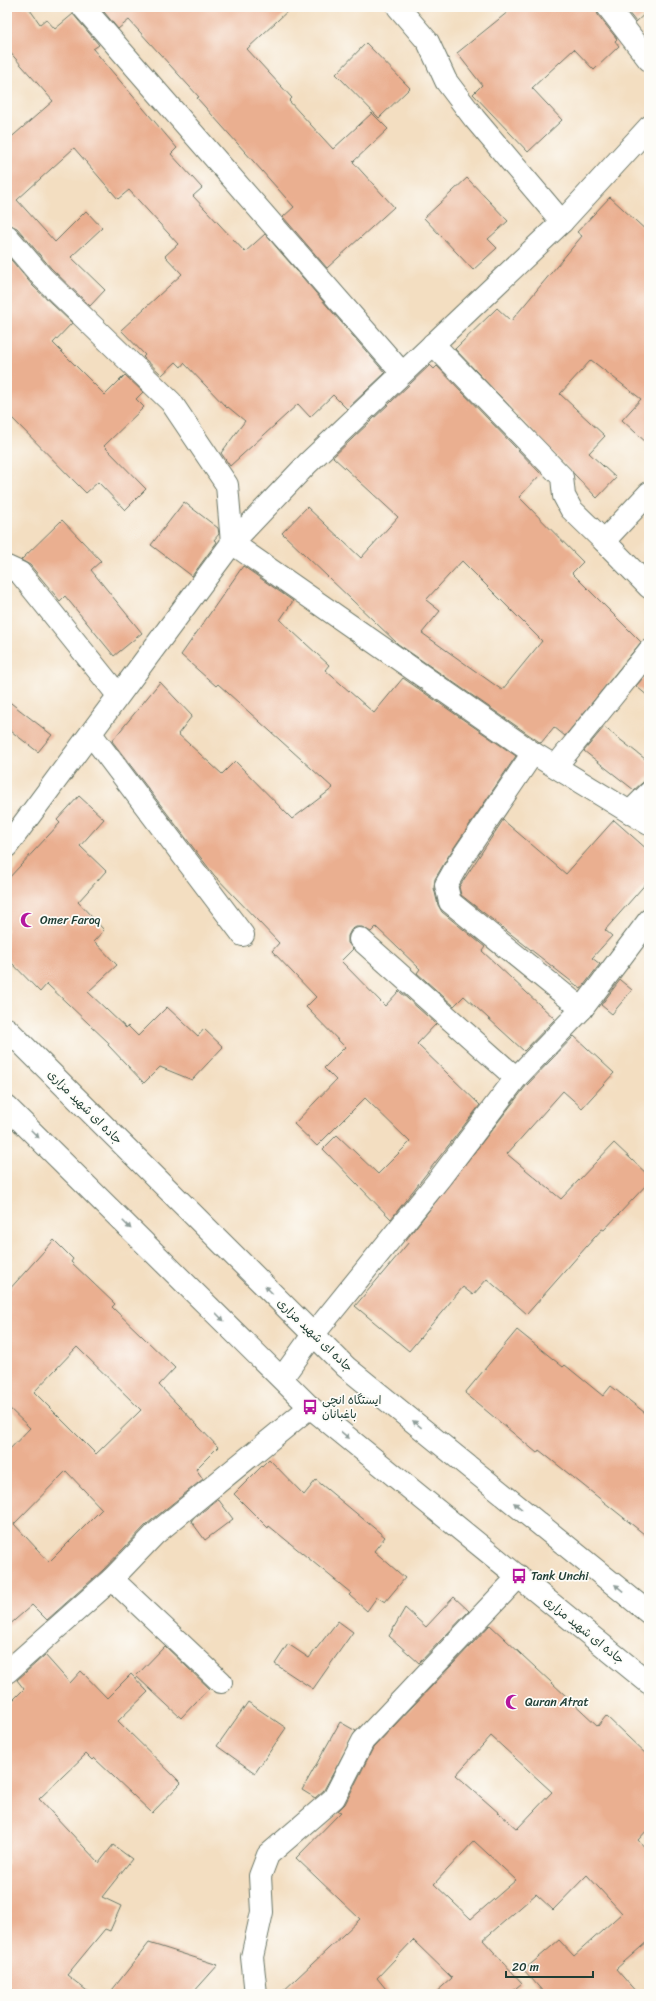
<svg xmlns="http://www.w3.org/2000/svg" width="656" height="2001" viewBox="0 0 656 2001" font-family="Sriracha,'Playpen Sans Arabic',sans-serif">
<style>
.building{fill:#eaaf90;fill-rule:evenodd}
.lines{fill:none;stroke-linecap:round;stroke-linejoin:round}
.minor-casing{stroke:#697565;stroke-width:24}
.major-casing{stroke:#697565;stroke-width:24}
.minor{stroke:#fff;stroke-width:22}
.major{stroke:#fff;stroke-width:22}
.oneway{fill:#8f9e9a}
.labels{text-anchor:middle;stroke-width:3.5;stroke-linejoin:round;paint-order:stroke}
.poi-label{font-size:12px;fill:#1f3d34;stroke:#fdfcf7;text-anchor:start}
.street-label{font-size:12px;fill:#1f3d34;stroke:#fdfcf7}
</style>
<rect width="100%" height="100%" fill="#fdfcf7"/>
<filter id="ink" filterUnits="userSpaceOnUse"><feTurbulence type="fractalNoise" baseFrequency=".025" numOctaves="2"/><feDisplacementMap in="SourceGraphic" scale="8" xChannelSelector="R" yChannelSelector="G"/><feConvolveMatrix kernelMatrix="1 2 1 2 8 2 1 2 1" color-interpolation-filters="sRGB"/></filter>
<filter id="wash" filterUnits="userSpaceOnUse"><feTurbulence type="fractalNoise" baseFrequency=".012" numOctaves="4" result="noise"/><feDisplacementMap in="SourceGraphic" scale="16" xChannelSelector="R" yChannelSelector="G"/><feGaussianBlur stdDeviation="0.9" result="paint"/><feColorMatrix in="noise" values="0 0 0 0 0 0 0 0 0 0 0 0 0 0 0 0 0 1.4 0 .05"/><feComposite in="paint" operator="in"/></filter>
<g filter="url(#wash)">
<rect width="100%" height="100%" fill="#f3dec1"/>
<g id="blocks">
<g class="building">
<polygon points="7,7 28,7 40,24 46,19 55,29 73,14 99,45 93,49 177,148 171,154 202,188 193,196 245,252 265,234 385,373 347,409 333,395 310,417 298,404 230,466 221,453 245,421 228,407 227,408 184,363 181,367 176,362 162,375 143,357 145,355 121,330 182,274 165,256 178,244 129,190 118,199 74,148 17,200 55,242 86,211 102,228 71,257 105,290 90,306 51,268 17,228 7,224 7,141 53,101 7,49"/>
<polygon points="100,7 292,7 247,49 292,98 289,101 333,149 372,113 388,129 353,162 394,207 327,268 283,217 294,207 197,98 199,97 129,20 118,29"/>
<polygon points="514,7 596,7 598,15 617,39 615,41 619,46 594,70 574,49 532,88 562,120 528,152 473,94 482,85 457,53"/>
<polygon points="624,7 649,7 649,10 636,22"/>
<polygon points="366,43 410,88 379,118 336,74"/>
<polygon points="467,178 508,221 488,239 497,248 473,270 424,218"/>
<polygon points="610,197 649,233 649,445 622,420 641,399 591,360 560,394 605,436 589,453 616,478 597,498 455,349 497,308 511,321 582,236 577,232"/>
<polygon points="7,255 33,286 72,323 53,343 105,395 125,375 143,392 136,399 144,407 104,446 146,489 125,510 98,482 86,493 7,413"/>
<path d="M430,365L434,369L437,366L541,474L519,497L583,562L572,573L641,642L565,736L554,727L541,743L538,741L398,644L282,533L307,507L361,558L398,517L333,457ZM462,561L542,641L502,690L422,633L440,611L426,600Z"/>
<polygon points="184,502 218,528 219,534 214,540 217,542 192,576 151,545"/>
<polygon points="62,520 101,561 91,570 142,633 114,656 65,596 60,601 30,565 21,560"/>
<polygon points="243,566 293,601 280,620 329,665 325,670 374,713 403,678 516,756 449,855 435,879 434,888 438,905 442,912 485,947 482,951 555,1019 524,1051 464,996 454,1006 417,973 420,969 376,927 371,932 362,927 356,927 351,930 348,936 348,943 353,949 341,961 385,1006 399,991 436,1024 417,1044 480,1105 391,1219 323,1149 337,1135 378,1174 410,1142 365,1098 317,1146 294,1124 336,1080 324,1068 345,1047 306,1007 316,997 272,951 279,943 214,875 112,741 160,682 192,716 178,734 222,774 235,761 292,819 333,788 218,684 216,686 181,655"/>
<polygon points="649,671 649,697 636,686"/>
<polygon points="7,700 52,735 38,752 7,728"/>
<polygon points="604,727 649,762 649,777 634,790 584,751"/>
<polygon points="79,796 104,819 80,846 106,871 78,902 104,930 94,941 117,965 88,992 126,1028 128,1026 138,1036 167,1007 198,1036 204,1029 223,1047 192,1080 160,1067 144,1083 108,1045 109,1043 47,984 40,992 7,958 7,880 60,823 57,820"/>
<polygon points="503,820 566,874 614,820 649,851 649,880 605,930 612,936 592,958 600,964 581,989 461,895 459,887"/>
<polygon points="620,980 632,990 612,1014 601,1005"/>
<polygon points="574,1036 614,1073 582,1108 563,1091 507,1154 561,1199 614,1143 649,1176 649,1182 604,1230 602,1229 527,1314 487,1279 473,1295 463,1287 409,1351 355,1306 409,1242 406,1240 526,1086"/>
<path d="M54,1240L73,1259L71,1262L115,1304L112,1307L175,1368L159,1385L218,1447L196,1469L203,1479L147,1524L103,1570L47,1620L32,1605L7,1627V1452L30,1428L7,1406V1292ZM77,1347L141,1410L96,1454L34,1392ZM66,1471L102,1509L49,1562L14,1524Z"/>
<polygon points="517,1330 563,1367 565,1365 603,1396 611,1386 649,1416 649,1538 539,1450 537,1453 465,1393"/>
<polygon points="269,1459 304,1495 316,1480 385,1537 374,1551 405,1578 385,1602 377,1597 367,1611 349,1595 351,1593 269,1526 268,1528 234,1494"/>
<polygon points="218,1499 233,1519 205,1540 191,1521"/>
<polygon points="454,1597 469,1611 419,1663 389,1636 405,1608 426,1627"/>
<polygon points="338,1621 353,1632 313,1689 275,1664 288,1644 309,1658"/>
<path d="M490,1625L598,1726L606,1716L649,1757V1828L638,1840L649,1852V1940L616,1969L638,1994H545L524,1970L559,1940L574,1956L622,1913L587,1875L553,1910L536,1894L483,1940L522,1983L509,1994H434L452,1978L413,1940L377,1978L390,1994H280L360,1919L296,1858L341,1812L338,1811L345,1804L373,1748ZM491,1736L552,1792L517,1829L456,1775ZM474,1841L516,1880L471,1919L434,1884Z"/>
<polygon points="165,1646 209,1688 181,1718 136,1676"/>
<polygon points="45,1655 70,1683 81,1671 107,1698 131,1674 148,1692 118,1721 181,1783 152,1813 94,1758 92,1760 86,1754 39,1799 99,1863 113,1845 132,1859 102,1897 121,1906 110,1931 105,1929 67,1975 91,1994 18,1994 7,1985 7,1706 24,1689 17,1680"/>
<polygon points="248,1702 286,1728 255,1773 217,1746"/>
<polygon points="340,1722 356,1731 324,1790 315,1798 302,1790"/>
<polygon points="149,1943 218,1965 192,1994 109,1994"/>
</g>
</g>
</g>
<g filter="url(#ink)">
<use href="#blocks" fill-opacity="0" stroke="#697565" stroke-width="1"/>
<g class="lines">
<defs>
<g id="minor">
<polyline points="83,7 402,373"/>
<polyline points="398,7 428,42 446,81 474,118 562,222"/>
<polyline points="608,7 649,60"/>
<polyline points="7,236 42,277 171,402 227,485 232,543 533,753 649,824"/>
<polyline points="433,344 562,477 564,496 571,509 604,541"/>
<polyline points="649,493 604,541 649,587"/>
<polyline points="7,567 20,573 118,695"/>
<polyline points="91,734 243,935"/>
<polyline points="533,753 459,862 446,885 450,902 582,1009"/>
<polyline points="556,766 649,651"/>
<polyline points="630,812 649,793"/>
<polyline points="7,846 232,543 308,463 562,222 649,127"/>
<polyline points="360,939 516,1078"/>
<polyline points="282,1378 313,1335 440,1178 516,1078 582,1009 649,920"/>
<polyline points="112,1579 221,1682"/>
<polyline points="7,1672 112,1579 155,1534 310,1407"/>
<polyline points="256,1994 252,1957 262,1912 260,1876 268,1855 334,1798 363,1741 519,1576"/>
</g>
<g id="major">
<polyline points="7,1029 346,1367 649,1613"/>
<polyline points="7,1107 310,1407 649,1683"/>
</g>
</defs>
<use href="#minor" class="minor-casing"/>
<use href="#major" class="major-casing"/>
<use href="#minor" class="minor"/>
<use href="#major" class="major"/>
</g>
<defs><path id="oneway-solid" d="M-6-.8H1V-3.2L6.5 0L1 3.2V.8H-6Z"/></defs>
<g class="oneway">
<use href="#oneway-solid" transform="translate(35 1134) rotate(45)"/>
<use href="#oneway-solid" transform="translate(127 1225) rotate(45)"/>
<use href="#oneway-solid" transform="translate(269 1290) rotate(-135)"/>
<use href="#oneway-solid" transform="translate(220 1317) rotate(45)"/>
<use href="#oneway-solid" transform="translate(417 1424) rotate(-141)"/>
<use href="#oneway-solid" transform="translate(345 1435) rotate(39)"/>
<use href="#oneway-solid" transform="translate(518 1506) rotate(-141)"/>
<use href="#oneway-solid" transform="translate(619 1588) rotate(-141)"/>
</g>
</g>
<defs>
<symbol id="mosque-bare" viewBox="-9 -9 18 18"><path d="M3.5-4.9A6 6 0 1 0 3.5 4.9A5 5 0 1 1 3.5-4.9Z" fill="#b5179e" stroke="#fdfcf7" stroke-width="2.5" paint-order="stroke"/></symbol>
<symbol id="bus-bare" viewBox="-9 -9 18 18"><path d="M-5-6H5V4H4V6H2V4H-2V6H-4V4H-5ZM-3.5-4V0h7V-4ZM-3.5 1.2v1.5H-2V1.2ZM2 1.2v1.5H3.5V1.2Z" fill="#b5179e" stroke="#fdfcf7" stroke-width="2.5" paint-order="stroke"/></symbol>
</defs>
<g fill-rule="evenodd">
<use href="#mosque-bare" x="17" y="909" width="22" height="22"/>
<use href="#bus-bare" x="299" y="1396" width="22" height="22"/>
<use href="#bus-bare" x="508" y="1565" width="22" height="22"/>
<use href="#mosque-bare" x="502" y="1691" width="22" height="22"/>
</g>
<g class="labels">
<g class="poi-label">
<text x="40" y="924">Omer Faroq</text>
<text x="322" y="1404">ایستگاه انچی<tspan x="322" dy="14">باغبانان</tspan></text>
<text x="531" y="1580">Tank Unchi</text>
<text x="525" y="1706">Quran Atrat</text>
</g>
<g class="street-label">
<text transform="translate(85 1107) rotate(45)" y="4">جاده ای شهید مزاری</text>
<text transform="translate(315 1335) rotate(44)" y="4">جاده ای شهید مزاری</text>
<text transform="translate(584 1630) rotate(39)" y="4">جاده ای شهید مزاری</text>
</g>
</g>
<rect width="656" height="2001" fill="none" stroke="#fdfcf7" stroke-width="24"/>
<path d="M506 1971v6h87v-6" fill="none" stroke="#1f3d34" stroke-width="2"/>
<text x="512" y="1971" font-size="12" fill="#1f3d34" stroke="#fdfcf7" stroke-width="3" paint-order="stroke">20 m</text>
</svg>
